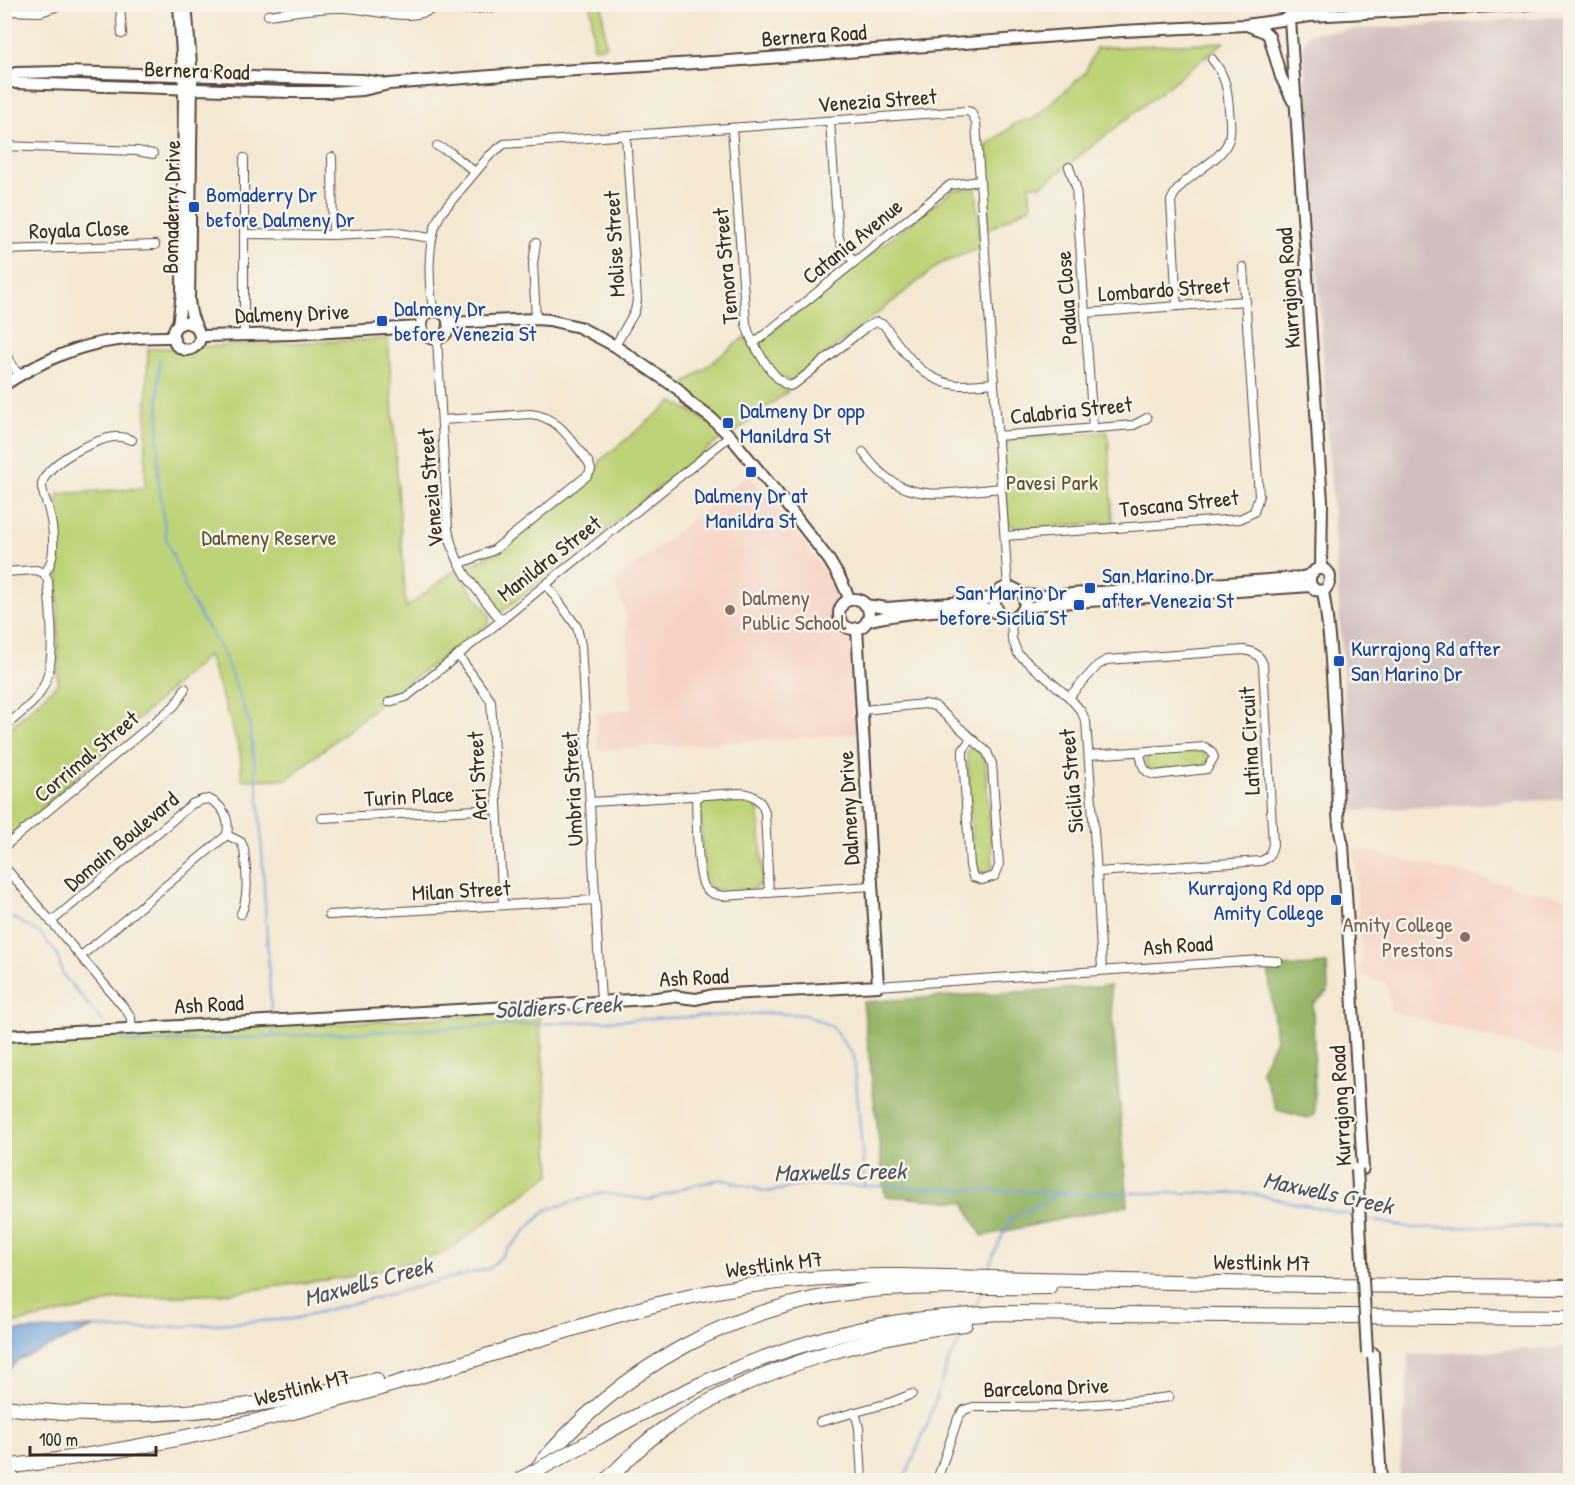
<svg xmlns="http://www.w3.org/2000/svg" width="1575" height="1485" viewBox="0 0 1575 1485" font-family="'Patrick Hand',sans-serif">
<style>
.built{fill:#f6d2c5}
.industrial{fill:#d1bfbf}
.green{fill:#bdd377;stroke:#7c7e4a;stroke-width:1.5}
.forest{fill:#96b568;stroke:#687043;stroke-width:1.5}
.water{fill:#71a0da;stroke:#56657c;stroke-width:1.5}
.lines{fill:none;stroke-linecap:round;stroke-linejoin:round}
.stream{stroke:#71a0da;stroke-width:2}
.street-casing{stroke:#574639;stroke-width:10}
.secondary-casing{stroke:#574639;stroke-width:14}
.highway-casing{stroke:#574639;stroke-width:16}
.street{stroke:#fff;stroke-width:8}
.secondary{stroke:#fff;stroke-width:10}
.highway{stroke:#fff;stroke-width:14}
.secondary-bridge-casing{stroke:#574639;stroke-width:14;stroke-linecap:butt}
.highway-bridge-casing{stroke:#574639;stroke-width:16;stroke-linecap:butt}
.secondary-bridge{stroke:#fff;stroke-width:10}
.highway-bridge{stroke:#fff;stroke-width:14}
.transit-dot{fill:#1a4fb4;stroke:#f7f3e8;stroke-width:2}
.education-dot{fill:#8d6e63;stroke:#f7f3e8;stroke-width:2}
.labels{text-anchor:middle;stroke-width:5;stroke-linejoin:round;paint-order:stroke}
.street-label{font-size:22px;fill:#3b2a1e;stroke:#f7f3e8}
.transit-label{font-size:22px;fill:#164399;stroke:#f7f3e8;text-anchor:start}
.park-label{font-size:22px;fill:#5c5434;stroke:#f7f3e8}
.education-label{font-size:22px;fill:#785e54;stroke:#f7f3e8;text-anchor:start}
.water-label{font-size:24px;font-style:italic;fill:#4e5360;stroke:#f7f3e8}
</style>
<rect width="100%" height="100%" fill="#f7f3e8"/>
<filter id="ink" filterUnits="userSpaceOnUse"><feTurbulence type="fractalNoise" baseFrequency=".0167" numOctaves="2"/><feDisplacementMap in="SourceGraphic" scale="12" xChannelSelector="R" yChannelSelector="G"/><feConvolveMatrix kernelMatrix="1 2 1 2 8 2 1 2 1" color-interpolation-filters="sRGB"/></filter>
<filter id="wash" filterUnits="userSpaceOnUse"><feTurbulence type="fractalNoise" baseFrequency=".008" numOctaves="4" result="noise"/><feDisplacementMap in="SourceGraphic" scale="24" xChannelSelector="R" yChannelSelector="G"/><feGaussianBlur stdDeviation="1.35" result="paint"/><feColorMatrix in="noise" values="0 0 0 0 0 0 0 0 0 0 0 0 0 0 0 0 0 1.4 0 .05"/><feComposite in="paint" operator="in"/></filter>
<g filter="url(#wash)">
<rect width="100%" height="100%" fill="#f4e8d3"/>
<g class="built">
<polygon points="749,474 826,572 833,588 837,599 835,607 836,624 843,633 850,637 857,734 598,750 596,714 632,709 626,613 614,582"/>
<polygon points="1354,848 1570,899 1570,1059 1391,1011 1387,983 1362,975"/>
</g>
<g class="industrial">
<polygon points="1570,16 1570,799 1352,811 1303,44 1308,34 1316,32"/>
<polygon points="1570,1347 1570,1480 1399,1480 1409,1355"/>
</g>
<g class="green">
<polygon points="591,5 602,5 606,46 594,48"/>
<polygon points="1224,42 1049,180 1041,185 1029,185 1031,206 987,230 987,145 1018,122 1033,119 1085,73 1096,48"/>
<path d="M976,187L980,248L940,264L791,382C777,376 763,358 757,344L953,190Z"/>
<polygon points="746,336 750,346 781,386 788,391 733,434 694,401 683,385"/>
<polygon points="388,339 406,608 455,570 490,615 489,623 395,692 287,779 242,780 240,751 208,655 5,842 5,733 58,683 58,494 145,488 148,349"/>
<path d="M672,402C692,410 709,421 723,437L500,613L466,567L497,552L596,471L601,460Z"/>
<polygon points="1108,432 1113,522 1017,529 1008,523 1002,448 1011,439"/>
<path d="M970,748C978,748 982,753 985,759L993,866L989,873C981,874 978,873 974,866L967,753Z"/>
<polygon points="1198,750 1203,752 1208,759 1205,765 1200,767 1154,770 1147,768 1145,763 1147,757 1153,754"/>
<path d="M740,797C751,799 755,803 759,814L763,883L752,889L714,890L707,883L703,873L700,806C709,795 727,798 740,797Z"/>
<polygon points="539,1012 551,1174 443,1254 354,1276 221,1294 116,1299 96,1306 5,1325 5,1042"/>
</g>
<g class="forest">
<polygon points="1327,964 1328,992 1313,1004 1315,1115 1308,1118 1277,1110 1261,1070 1276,1039 1268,968"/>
<polygon points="1110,986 1128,1205 982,1236 964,1202 885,1196 863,1002"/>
</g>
<polygon class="water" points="95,1327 18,1360 5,1373 5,1334 10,1331"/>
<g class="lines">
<g class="stream">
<polyline points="159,359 158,475 166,538 190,599 224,655 249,722 259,799 271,1010"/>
<polyline points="4,913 40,933 57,954 63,975 103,1022"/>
<polyline points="272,1027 273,1036"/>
<polyline points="116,1037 135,1043 775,1013 806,1015 831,1026 854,1056 865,1186"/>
<polyline points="1363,1218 1410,1228 1570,1226"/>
<polyline points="988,1272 993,1256 1010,1219 1060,1193"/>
<polyline points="974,1309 981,1292"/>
<polyline points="94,1327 122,1330 293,1319 490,1268 546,1210 602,1193 650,1200 686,1187 721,1179 768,1192 809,1184 1075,1193 1249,1193 1355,1216"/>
<polyline points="904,1480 929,1420 948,1362 965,1331"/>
</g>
</g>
</g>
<g filter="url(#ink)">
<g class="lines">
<defs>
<g id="street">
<polyline points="120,4 122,34"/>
<polyline points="443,4 449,9 459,10 532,4"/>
<polyline points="4,11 41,12 58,6"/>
<path d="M268,15C293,12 318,7 343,8C371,8 417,26 439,4"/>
<polyline points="830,121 838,234 841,244 854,262"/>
<path d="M732,128L746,324C750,341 773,381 790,386L796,383L866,327L877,322L884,325C904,352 923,383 960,385C971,385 983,384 994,383"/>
<polyline points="4,146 137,151 153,154"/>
<polyline points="437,146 450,152 475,172"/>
<polyline points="332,157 333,235"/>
<polyline points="1069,167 1076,187 1093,428"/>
<polyline points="244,234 333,235 392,232 431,238"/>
<polyline points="536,243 533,264 536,319"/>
<polyline points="4,250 155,245"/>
<path d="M1177,306L1171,201C1181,175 1218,165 1228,142C1232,132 1230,120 1229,110C1228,89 1225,75 1212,59"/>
<path d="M434,312C428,285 426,236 442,212L489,156L504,144L966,111L971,112L976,123L1008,587"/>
<polyline points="1085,313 1246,301"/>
<polyline points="244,335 244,158"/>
<path d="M437,339L448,529C454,567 477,590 500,619"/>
<polyline points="753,344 950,185 980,181"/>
<polyline points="615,346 635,311 637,300 626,135"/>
<polyline points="4,351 19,376"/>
<path d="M442,420L530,414C559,416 573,443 589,463L591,470L588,475L494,550L459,564"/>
<polyline points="998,436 1134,425 1147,418"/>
<path d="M863,452C902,508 942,493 1001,488"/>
<polyline points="1005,536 1240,519 1254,512 1259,496 1243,267"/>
<polyline points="4,572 36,570 44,573"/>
<path d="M44,573C58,560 53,527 49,511C47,502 41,492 42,484C46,463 95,439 114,437C120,436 126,438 132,440"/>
<polyline points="546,584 577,627 581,645 601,1002"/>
<polyline points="1011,618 1012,639 1018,654 1069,697 1081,711 1086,722 1097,872 1102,970"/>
<polyline points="458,655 491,701 503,905"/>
<path d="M1069,697L1098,665L1107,660L1244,650C1254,652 1259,654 1263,664L1273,845L1269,857L1261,861L1097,872"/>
<polyline points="389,702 406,697 730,436"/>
<polyline points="863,710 925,704 935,706 987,752 992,764 999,866 995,876 982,880 973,877 970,866 963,756 963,750 971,739"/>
<path d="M4,727C14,719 24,711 33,702C61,672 50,619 48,581L44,573"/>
<path d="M1089,755L1205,747L1211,751L1214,757L1207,769L1155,775C1142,772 1142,764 1140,752"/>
<path d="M696,797C697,814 696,879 706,889C711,894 717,895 723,896L871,886"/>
<path d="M591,802L739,793C753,793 762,800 765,813L769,893"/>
<polyline points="322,818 497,809"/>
<path d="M227,835L241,842L244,849C246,870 250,894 241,914"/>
<polyline points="4,847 174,706 180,698 185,688"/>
<polyline points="4,866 127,1011 131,1018 131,1028"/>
<polyline points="329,915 595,900"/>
<path d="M51,922L192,804L202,800L209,799C224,806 230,820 227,835L81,956"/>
<polyline points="878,986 1261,960 1278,961"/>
<polyline points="855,1412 859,1428 862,1480"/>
<polyline points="820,1422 892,1402 912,1394"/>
<path d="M937,1480L958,1418L964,1410L973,1407C1039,1407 1104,1406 1169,1397"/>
</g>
<g id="secondary">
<path d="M186,4L192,76L189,300C190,306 190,313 193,319C196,328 207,340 193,348C187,352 181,349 176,345L172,334L176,326L185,322L196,326"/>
<polyline points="1289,4 1322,502 1321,569"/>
<polyline points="1249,26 1265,32 1269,36 1281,77 1293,101"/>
<polyline points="4,76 16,73 63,72 362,80 382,83"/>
<polyline points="4,79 16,83 289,92 329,92 363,90 389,84 543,72 729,61 1122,31 1246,25 1310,16 1530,4"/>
<circle cx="435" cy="325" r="14"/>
<polyline points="448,323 536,319 549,320 579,327 615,346 678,389 689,402 711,418 730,436 778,494 829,560 841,580 850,600"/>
<polyline points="178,325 182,293 184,88 179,4"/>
<polyline points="200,336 293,334 421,327"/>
<path d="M4,385C62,348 104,336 172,337"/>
<path d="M1323,591C1333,649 1333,708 1337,766C1338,792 1336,821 1343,845L1363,1169"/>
<path d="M1023,595L1044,596L1295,578C1300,577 1306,577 1311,574C1316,571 1312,570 1319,569C1334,568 1332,585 1323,591L1315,590L1310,584V574"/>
<circle cx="854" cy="614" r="15"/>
<polyline points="865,605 887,608 976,601 995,597"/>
<polyline points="1024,609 1044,604 1311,586"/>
<path d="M867,621C887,615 972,605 990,610C996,612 1001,617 1007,618C1011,619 1016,617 1019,614C1039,597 1002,571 994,601L999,614"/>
<polyline points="4,1036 649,999 672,996 696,999 713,995 878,986 857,628"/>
<polyline points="1373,1353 1381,1480"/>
</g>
<g id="highway">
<path d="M4,1407C130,1424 254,1411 376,1380"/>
<path d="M600,1436C697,1382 783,1342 893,1323C928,1317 963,1316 998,1313L1570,1318"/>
<path d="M4,1467C122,1453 239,1428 352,1396C425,1376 497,1352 569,1330C605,1319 642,1307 679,1299C751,1282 826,1275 899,1276L1314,1285L1570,1287"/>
<path d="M534,1472C619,1366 737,1303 872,1290C931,1285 990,1288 1049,1287"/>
<polyline points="4,1473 15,1480"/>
<path d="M607,1480C626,1461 645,1441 668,1426C750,1371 868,1335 965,1324"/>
</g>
</defs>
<use href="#street" class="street-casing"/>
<use href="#secondary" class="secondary-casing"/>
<use href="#highway" class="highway-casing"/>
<use href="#street" class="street"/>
<use href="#secondary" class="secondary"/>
<use href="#highway" class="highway"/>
<defs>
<polyline id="secondary-bridge" points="1357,1169 1367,1353"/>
<polyline id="highway-bridge" points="519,1480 600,1436"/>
</defs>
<use href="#secondary-bridge" class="secondary-bridge-casing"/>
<use href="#highway-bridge" class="highway-bridge-casing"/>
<use href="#secondary-bridge" class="secondary-bridge"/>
<use href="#highway-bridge" class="highway-bridge"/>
</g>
</g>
<g class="transit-dot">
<rect x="188" y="201" width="12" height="12" rx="3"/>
<rect x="376" y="315" width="12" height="12" rx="3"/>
<rect x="722" y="417" width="12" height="12" rx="3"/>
<rect x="745" y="466" width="12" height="12" rx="3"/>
<rect x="1084" y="582" width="12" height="12" rx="3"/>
<rect x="1073" y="599" width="12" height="12" rx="3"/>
<rect x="1333" y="655" width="12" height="12" rx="3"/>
<rect x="1330" y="894" width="12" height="12" rx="3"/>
</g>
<g class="education-dot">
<circle cx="730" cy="610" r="6"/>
<circle cx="1465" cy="937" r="6"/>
</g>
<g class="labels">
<g class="street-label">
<text transform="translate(814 35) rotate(-4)" y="8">Bernera Road</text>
<text transform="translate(197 70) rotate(2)" y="8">Bernera Road</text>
<text transform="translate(877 100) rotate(-4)" y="8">Venezia Street</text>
<text transform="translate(171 207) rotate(-89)" y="8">Bomaderry Drive</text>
<text transform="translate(79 229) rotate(-2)" y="8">Royala Close</text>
<text transform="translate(852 241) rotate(-39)" y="8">Catania Avenue</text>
<text transform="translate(614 244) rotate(-93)" y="8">Molise Street</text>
<text transform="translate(725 266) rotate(-95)" y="8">Temora Street</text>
<text transform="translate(1288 288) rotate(-94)" y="8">Kurrajong Road</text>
<text transform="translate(1164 289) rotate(-4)" y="8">Lombardo Street</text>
<text transform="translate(1066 298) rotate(-94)" y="8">Padua Close</text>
<text transform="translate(292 313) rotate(-2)" y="8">Dalmeny Drive</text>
<text transform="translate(1071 410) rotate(-6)" y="8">Calabria Street</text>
<text transform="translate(430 488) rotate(-95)" y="8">Venezia Street</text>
<text transform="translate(1179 503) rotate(-6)" y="8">Toscana Street</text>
<text transform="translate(549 558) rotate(-38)" y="8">Manildra Street</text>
<text transform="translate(1249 741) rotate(-93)" y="8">Latina Circuit</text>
<text transform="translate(86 756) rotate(-40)" y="8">Corrimal Street</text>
<text transform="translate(477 776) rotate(-93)" y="8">Acri Street</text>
<text transform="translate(1071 781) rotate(-95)" y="8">Sicilia Street</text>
<text transform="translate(572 789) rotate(-93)" y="8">Umbria Street</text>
<text transform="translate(409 796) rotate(-3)" y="8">Turin Place</text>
<text transform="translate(848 808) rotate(-93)" y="8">Dalmeny Drive</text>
<text transform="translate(121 841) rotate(-40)" y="8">Domain Boulevard</text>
<text transform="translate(461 890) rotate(-3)" y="8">Milan Street</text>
<text transform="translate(1178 945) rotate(-4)" y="8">Ash Road</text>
<text transform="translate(694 977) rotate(-3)" y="8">Ash Road</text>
<text transform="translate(209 1004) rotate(-3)" y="8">Ash Road</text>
<text transform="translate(1340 1106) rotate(-93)" y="8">Kurrajong Road</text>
<text transform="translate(1262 1262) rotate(1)" y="8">Westlink M7</text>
<text transform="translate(774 1264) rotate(-7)" y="8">Westlink M7</text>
<text transform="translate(302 1387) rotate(-14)" y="8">Westlink M7</text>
<text transform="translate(1046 1387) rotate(-2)" y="8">Barcelona Drive</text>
</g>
<g class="transit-label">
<text x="206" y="202">Bomaderry Dr<tspan x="206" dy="25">before Dalmeny Dr</tspan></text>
<text x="394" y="316">Dalmeny Dr<tspan x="394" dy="25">before Venezia St</tspan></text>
<text x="740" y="418">Dalmeny Dr opp<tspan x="740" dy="25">Manildra St</tspan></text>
<text x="751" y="503" text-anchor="middle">Dalmeny Dr at<tspan x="751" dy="25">Manildra St</tspan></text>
<text x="1102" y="583">San Marino Dr<tspan x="1102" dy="25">after Venezia St</tspan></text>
<text x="1067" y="600" text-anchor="end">San Marino Dr<tspan x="1067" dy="25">before Sicilia St</tspan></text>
<text x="1351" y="656">Kurrajong Rd after<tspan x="1351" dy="25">San Marino Dr</tspan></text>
<text x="1324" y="895" text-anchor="end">Kurrajong Rd opp<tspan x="1324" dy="25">Amity College</tspan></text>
</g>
<g class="park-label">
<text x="1052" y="490">Pavesi Park</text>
<text x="269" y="545">Dalmeny Reserve</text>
</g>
<g class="education-label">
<text x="742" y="605">Dalmeny<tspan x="742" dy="25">Public School</tspan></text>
<text x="1453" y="932" text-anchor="end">Amity College<tspan x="1453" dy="25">Prestons</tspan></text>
</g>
<g class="water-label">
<text transform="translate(558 1007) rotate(-3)" y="8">Soldiers Creek</text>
<text transform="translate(840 1172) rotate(-1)" y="8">Maxwells Creek</text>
<text transform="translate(1328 1193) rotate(12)" y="8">Maxwells Creek</text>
<text transform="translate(368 1282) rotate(-15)" y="8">Maxwells Creek</text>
</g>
</g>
<rect width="1575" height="1485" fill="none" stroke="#f7f3e8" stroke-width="24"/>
<path d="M30 1446v9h126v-9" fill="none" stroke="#3b2a1e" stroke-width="3"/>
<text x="39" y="1446" font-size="18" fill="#3b2a1e" stroke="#f7f3e8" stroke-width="4.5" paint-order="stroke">100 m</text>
</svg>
